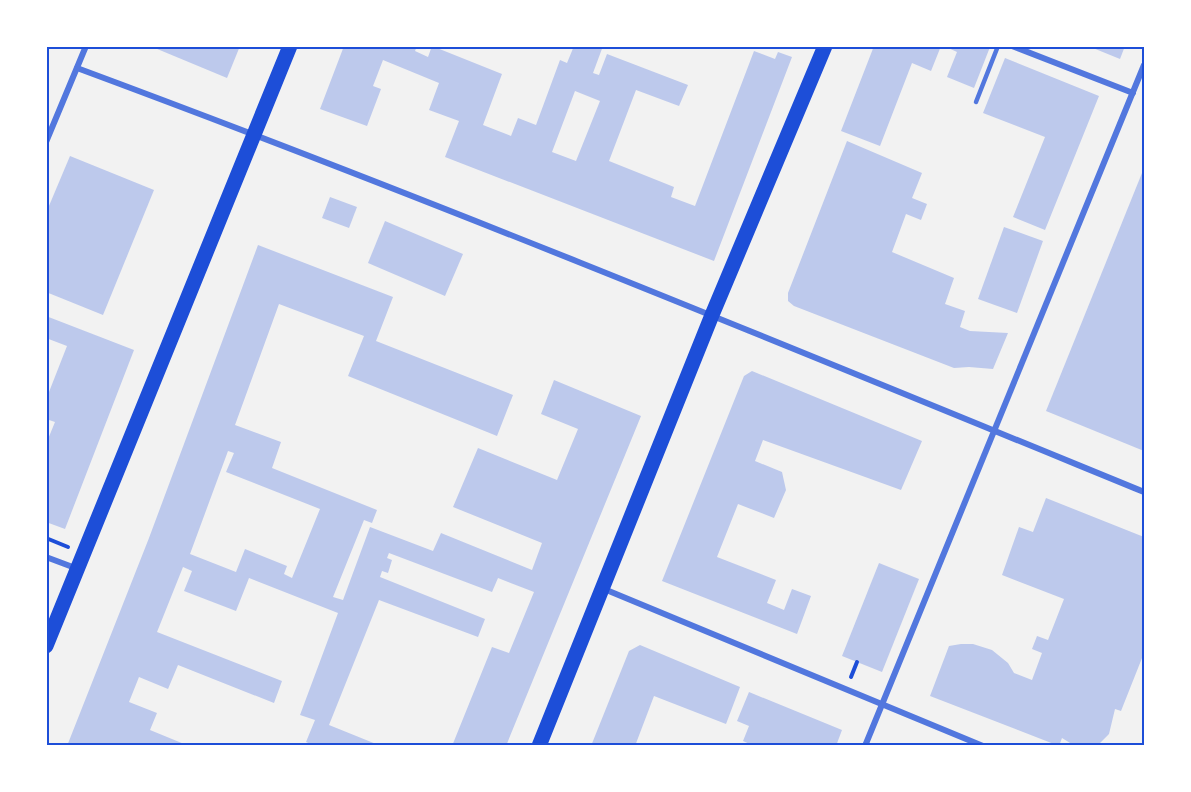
<svg xmlns="http://www.w3.org/2000/svg" width="1191" height="792" viewBox="0 0 1191 792" font-family="Helvetica,sans-serif">
<style>
.building{fill:#bdc9ec;fill-rule:evenodd}
.lines{fill:none;stroke-linecap:round;stroke-linejoin:round}
.path{stroke:#1d4ed8;stroke-width:4}
.service{stroke:#5277de;stroke-width:4.5}
.minor{stroke:#5277de;stroke-width:6}
.primary{stroke:#1d4ed8;stroke-width:15}
.neatline{fill:none;stroke:#1d4ed8;stroke-width:2}
</style>
<rect width="100%" height="100%" fill="#f2f2f2"/>
<g class="building">
<polygon points="150,46 240,46 227,78"/>
<path d="M344,46H417L415,51L428,57L432,46L502,74L483,125L511,136L518,118L536,125L560,60L567,63L574,46H603L593,73L599,75L607,54L688,85L679,106L636,90L609,161L674,187L671,197L695,206L754,51L775,59L778,52L792,57L714,261L445,157L459,121L429,110L439,83L383,60L373,86L381,89L367,126L320,109ZM575,91L600,101L576,161L552,152Z"/>
<polygon points="874,46 941,46 931,71 912,63 880,146 841,131"/>
<polygon points="944,46 990,47 974,88 947,77 957,52"/>
<polygon points="1088,46 1125,46 1120,59"/>
<polygon points="1005,58 1099,96 1045,230 1013,217 1045,137 983,113"/>
<polygon points="847,141 922,173 912,198 927,204 921,220 906,214 892,252 954,278 945,304 965,311 960,327 970,331 1008,333 993,369 969,367 954,368 794,306 788,301 788,293"/>
<polygon points="70,156 154,190 103,315 46,292 46,213"/>
<polygon points="1144,168 1144,451 1046,411"/>
<polygon points="330,197 357,207 349,228 322,218"/>
<polygon points="385,221 463,254 445,296 368,263"/>
<polygon points="1004,227 1043,241 1017,313 978,299"/>
<path d="M258,245L393,297L376,341L513,395L497,436L348,376L364,336L279,304L235,425L281,442L272,468L377,510L372,523L364,520L333,597L343,600L370,527L433,551L441,533L532,570L542,543L453,507L478,448L557,480L578,429L541,414L554,380L641,416L506,746H452L492,647L509,653L534,592L498,578L492,592L389,553L387,558L392,560L388,573L382,571L380,577L485,619L478,637L379,600L329,725L381,746H315L306,742L315,720L300,715L338,613L249,578L236,611L184,591L192,571L183,567L157,632L282,681L274,703L178,665L168,689L139,677L129,702L157,713L150,730L189,746H67L149,538ZM228,451L234,453L226,472L320,509L292,578L284,574L287,566L245,549L236,572L190,554Z"/>
<polygon points="46,316 134,350 65,529 46,522 46,444 55,422 46,419 46,391 49,392 67,346 46,338"/>
<polygon points="752,371 922,441 901,490 763,440 755,461 782,472 786,490 774,518 738,504 717,557 776,580 767,603 784,610 792,589 811,596 797,634 662,581 744,376"/>
<polygon points="1046,498 1144,537 1144,653 1121,711 1115,709 1109,734 1097,746 1075,746 1062,738 1059,746 930,696 949,646 961,644 973,644 992,650 1008,663 1014,673 1032,680 1042,653 1032,649 1037,636 1048,640 1064,599 1002,575 1019,527 1033,532"/>
<polygon points="879,563 919,579 882,672 842,656"/>
<polygon points="640,645 740,687 726,724 654,696 635,746 591,746 629,651"/>
<polygon points="749,692 842,730 836,746 754,746 743,741 749,726 737,721"/>
</g>
<g class="lines">
<g class="path">
<polyline points="46,538 68,547"/>
<polyline points="851,677 857,662"/>
</g>
<polyline class="service" points="976,102 998,46"/>
<g class="minor">
<polyline points="1012,46 1133,93"/>
<path d="M77,68C436,201 790,347 1144,492"/>
<polyline points="46,142 86,46"/>
<polyline points="46,557 78,569"/>
<polyline points="604,589 983,746"/>
<polyline points="865,746 1144,65"/>
</g>
<g class="primary">
<polyline points="46,646 290,46"/>
<polyline points="539,746 712,315 825,46"/>
</g>
</g>
<rect width="1191" height="792" fill="none" stroke="#ffffff" stroke-width="96"/>
<rect x="48" y="48" width="1095" height="696" class="neatline"/>
</svg>
